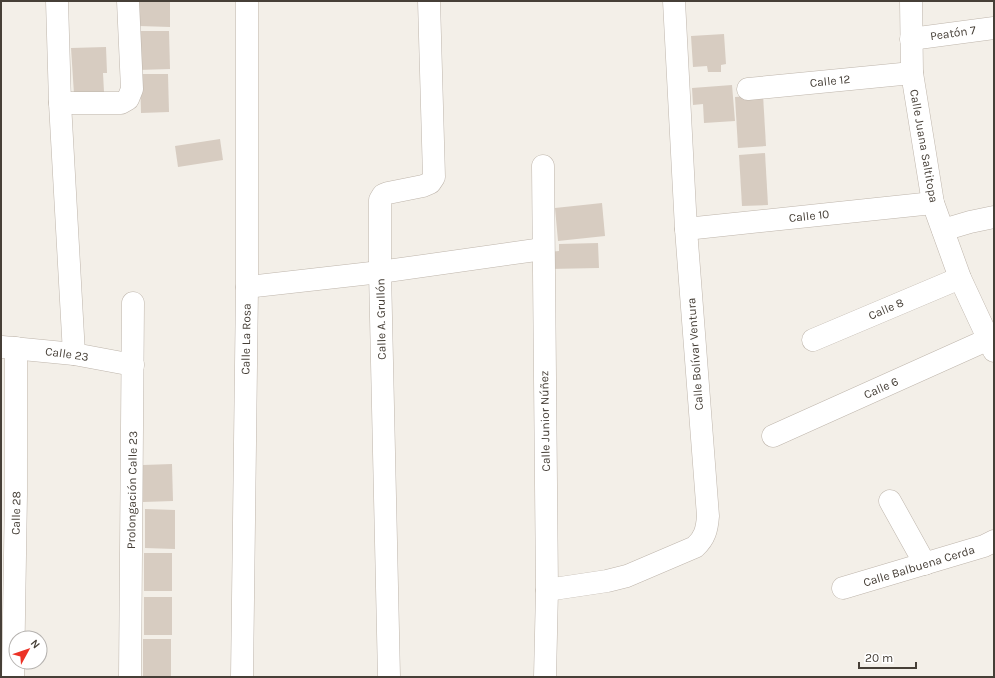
<svg xmlns="http://www.w3.org/2000/svg" width="995" height="678" viewBox="0 0 995 678" font-family="Karla,sans-serif">
<style>
.building{fill:#d7ccc1}
.lines{fill:none;stroke-linecap:round;stroke-linejoin:round}
.minor-casing{stroke:#beb5ab;stroke-width:23}
.minor{stroke:#fff;stroke-width:22}
.labels{text-anchor:middle;stroke-width:4;stroke-linejoin:round;paint-order:stroke}
.street-label{font-size:12px;fill:#463f37;stroke:#fff}
</style>
<rect width="100%" height="100%" fill="#f3efe8"/>
<g class="building">
<polygon points="139,1 170,1 170,27 139,26"/>
<polygon points="137,31 169,31 170,69 138,70"/>
<polygon points="724,34 726,64 721,65 721,72 708,72 707,66 693,67 691,36"/>
<polygon points="106,47 107,73 103,73 104,92 74,94 71,48"/>
<polygon points="140,74 168,74 169,112 141,113"/>
<polygon points="732,85 735,121 704,123 703,104 693,105 692,88"/>
<polygon points="763,95 766,146 738,148 735,97"/>
<polygon points="220,139 223,160 178,167 175,146"/>
<polygon points="765,153 768,205 742,206 739,155"/>
<polygon points="602,203 605,236 558,241 555,208"/>
<polygon points="598,243 599,268 549,269 548,252 559,251 559,244"/>
<polygon points="172,464 173,501 143,502 143,465"/>
<polygon points="145,509 175,510 175,549 145,548"/>
<rect x="144" y="553" width="28" height="38"/>
<rect x="144" y="597" width="28" height="38"/>
<rect x="143" y="639" width="28" height="38"/>
</g>
<g class="lines">
<defs>
<g id="minor">
<polyline points="57,1 60,103 74,354"/>
<polyline points="911,1 912,73 933,203 960,278 994,351"/>
<polyline points="911,39 994,28"/>
<polyline points="748,89 912,73"/>
<polyline points="60,103 121,103 128,99 132,89 128,1"/>
<polyline points="543,166 547,590 545,677"/>
<polyline points="686,229 933,203"/>
<polyline points="943,230 970,222 994,217"/>
<polyline points="247,287 380,272 543,249"/>
<polyline points="813,340 960,278"/>
<polyline points="2,347 74,354 133,365"/>
<polyline points="773,436 989,339"/>
<polyline points="890,501 925,564"/>
<polyline points="843,588 984,546 994,541"/>
<path d="M547,590L607,581L627,576L695,547C705,538 707,529 708,516L686,229L674,1"/>
<polyline points="13,677 16,494 16,348"/>
<polyline points="130,677 133,303"/>
<polyline points="242,677 247,287 247,1"/>
<polyline points="389,677 380,272 380,200 383,195 388,193 423,186 430,183 434,177 429,1"/>
</g>
</defs>
<use href="#minor" class="minor-casing"/>
<use href="#minor" class="minor"/>
</g>
<g class="labels">
<g class="street-label">
<text transform="translate(953 33) rotate(-8)" y="4">Peatón 7</text>
<text transform="translate(830 81) rotate(-6)" y="4">Calle 12</text>
<text transform="translate(924 146) rotate(80)" y="4">Calle Juana Saltitopa</text>
<text transform="translate(809 216) rotate(-6)" y="4">Calle 10</text>
<text transform="translate(886 309) rotate(-23)" y="4">Calle 8</text>
<text transform="translate(381 319) rotate(-91)" y="4">Calle A. Grullón</text>
<text transform="translate(246 339) rotate(-89)" y="4">Calle La Rosa</text>
<text transform="translate(67 354) rotate(8)" y="4">Calle 23</text>
<text transform="translate(695 354) rotate(-94)" y="4">Calle Bolívar Ventura</text>
<text transform="translate(881 388) rotate(-24)" y="4">Calle 6</text>
<text transform="translate(545 421) rotate(-91)" y="4">Calle Junior Núñez</text>
<text transform="translate(132 490) rotate(-89)" y="4">Prolongación Calle 23</text>
<text transform="translate(16 513) rotate(-89)" y="4">Calle 28</text>
<text transform="translate(919 566) rotate(-17)" y="4">Calle Balbuena Cerda</text>
</g>
</g>
<rect width="995" height="678" fill="none" stroke="#463f37" stroke-width="4"/>
<g transform="translate(28 650) rotate(50)"><circle r="19" fill="#ffffff" stroke="#b5b2af"/>
<path d="M0-3L7 15L0 10L-7 15Z" fill="#ec3226"/>
<text y="-6" font-size="11" font-weight="bold" text-anchor="middle" fill="#463f37">N</text>
</g>
<path d="M859 662v6h57v-6" fill="none" stroke="#463f37" stroke-width="2"/>
<text x="865" y="662" font-size="12" fill="#463f37" stroke="#ffffff" stroke-width="3" paint-order="stroke">20 m</text>
</svg>
